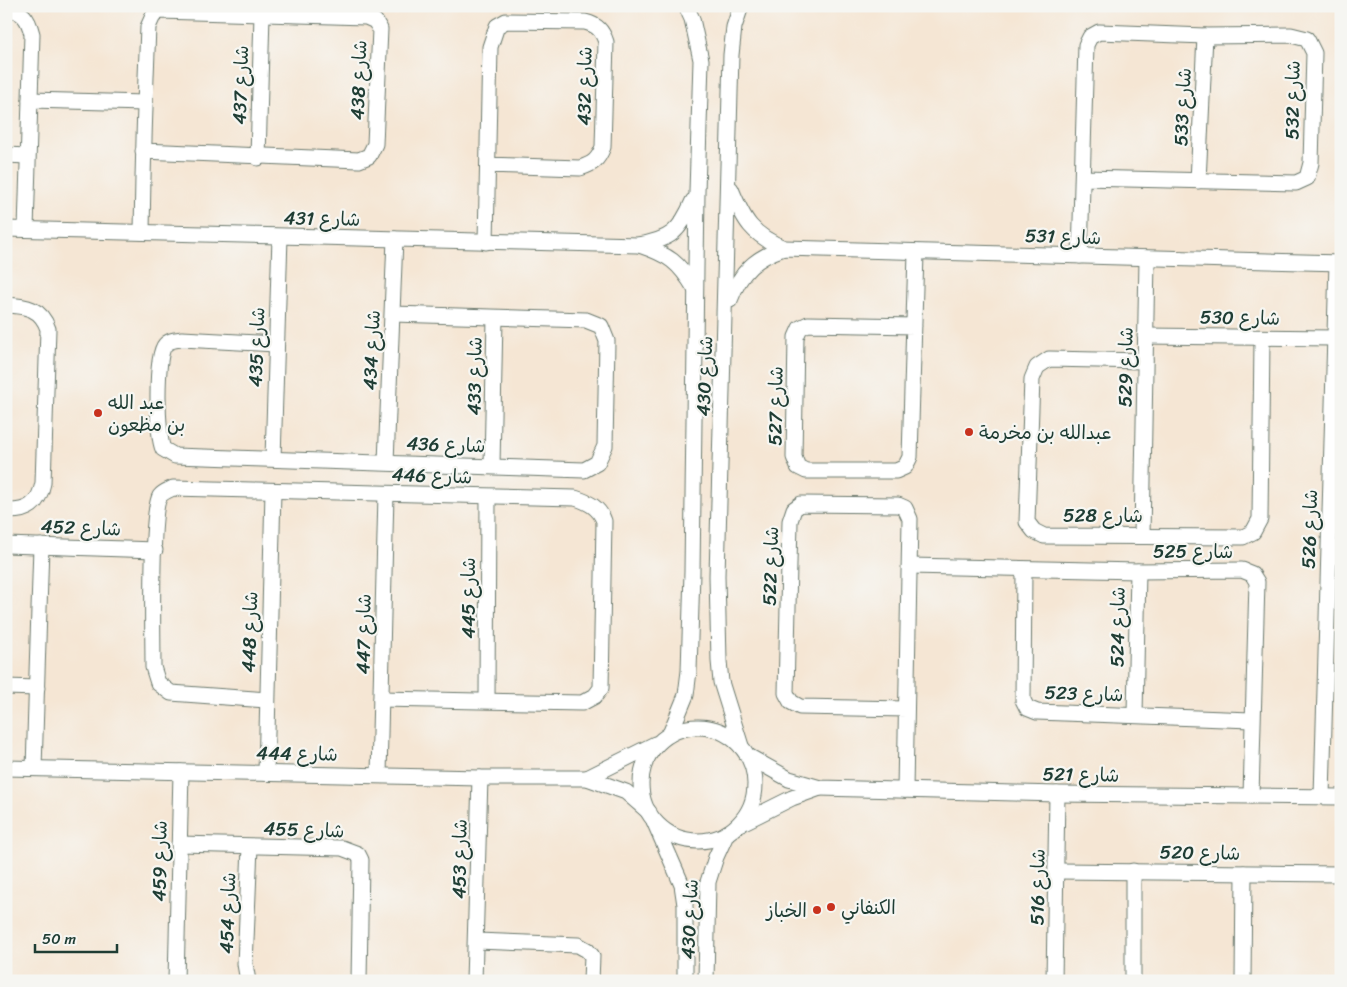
<svg xmlns="http://www.w3.org/2000/svg" width="1347" height="987" viewBox="0 0 1347 987" font-family="Sriracha,'Playpen Sans Arabic',sans-serif">
<style>
.lines{fill:none;stroke-linecap:round;stroke-linejoin:round}
.minor-casing{stroke:#6a786c;stroke-width:17}
.minor{stroke:#fff;stroke-width:15}
.poi-dot{fill:#c8321e;stroke:#f6f6f2;stroke-width:2}
.labels{text-anchor:middle;stroke-width:4.5;stroke-linejoin:round;paint-order:stroke}
.street-label{font-size:19px;fill:#1f3d34;stroke:#f6f6f2}
.poi-label{font-size:19px;fill:#1f3d34;stroke:#f6f6f2;text-anchor:start}
</style>
<rect width="100%" height="100%" fill="#f6f6f2"/>
<filter id="ink" filterUnits="userSpaceOnUse"><feTurbulence type="fractalNoise" baseFrequency=".02" numOctaves="2"/><feDisplacementMap in="SourceGraphic" scale="10" xChannelSelector="R" yChannelSelector="G"/><feConvolveMatrix kernelMatrix="1 2 1 2 8 2 1 2 1" color-interpolation-filters="sRGB"/></filter>
<filter id="wash" filterUnits="userSpaceOnUse"><feTurbulence type="fractalNoise" baseFrequency=".0096" numOctaves="4" result="noise"/><feDisplacementMap in="SourceGraphic" scale="20" xChannelSelector="R" yChannelSelector="G"/><feGaussianBlur stdDeviation="1.12" result="paint"/><feColorMatrix in="noise" values="0 0 0 0 0 0 0 0 0 0 0 0 0 0 0 0 0 1.4 0 .05"/><feComposite in="paint" operator="in"/></filter>
<g filter="url(#wash)">
<rect width="100%" height="100%" fill="#f5e6d4"/>
</g>
<g filter="url(#ink)">
<g class="lines">
<defs>
<g id="minor">
<polyline points="741,6 734,27 731,55 717,576 719,661 721,682 741,746"/>
<path d="M6,8C23,11 28,18 32,34L26,229"/>
<polyline points="30,100 145,103"/>
<polyline points="6,155 27,156"/>
<polyline points="258,158 262,14"/>
<polyline points="1198,181 1205,36"/>
<path d="M731,189C744,221 752,235 784,248"/>
<path d="M6,229L638,245C671,240 680,231 693,201"/>
<path d="M142,232C143,164 145,96 148,27L153,16L160,11L366,17L375,21L380,29L375,144L369,156L359,160L143,151"/>
<path d="M486,242L490,47L497,26L506,21L585,22C597,25 602,30 606,42L603,147C598,160 593,164 580,168L488,165"/>
<path d="M639,245C669,255 679,262 695,289"/>
<polyline points="1080,256 1086,45 1090,37 1099,32 1205,36 1291,35 1307,39 1314,53 1311,163 1307,178 1296,183 1083,178"/>
<path d="M730,300C741,271 755,258 784,248L1341,263"/>
<path d="M6,305C26,306 41,308 48,329L43,483C39,504 28,512 6,511"/>
<polyline points="914,326 808,324 800,328 796,337 794,457 798,467 806,471 896,471 905,467 910,457 916,253"/>
<polyline points="1145,336 1334,338"/>
<path d="M276,344L182,339C175,340 169,340 165,345C155,356 157,436 163,449L175,456L584,470L597,463L605,446L607,341L601,326L586,320L393,314"/>
<polyline points="1145,361 1049,359 1037,367 1032,379 1027,522 1034,531 1044,536 1243,537 1253,532 1260,519 1262,338"/>
<polyline points="273,458 280,237"/>
<polyline points="386,462 395,239"/>
<polyline points="492,465 495,318"/>
<polyline points="1142,535 1147,259"/>
<polyline points="6,545 155,550"/>
<polyline points="910,566 1138,571 1242,570 1252,574 1257,582 1251,796"/>
<polyline points="1024,569 1023,700 1027,708 1037,712 1251,720"/>
<polyline points="6,687 37,688"/>
<path d="M267,700L171,693L158,683L153,667C153,640 150,511 160,496C163,492 169,490 173,488L575,498C588,502 599,507 604,521L601,688L595,696L582,703L381,699"/>
<polyline points="487,700 488,497"/>
<polyline points="1135,714 1138,571"/>
<circle cx="698" cy="784" r="57"/>
<polyline points="670,734 686,695 689,671 692,572 697,192 701,60 692,19 686,6"/>
<polyline points="748,756 789,779 820,788 1057,794 1341,797"/>
<polyline points="6,768 480,778 587,778 626,792 649,812"/>
<polyline points="34,768 41,546"/>
<polyline points="266,773 273,491"/>
<polyline points="379,774 386,494"/>
<polyline points="587,778 655,744"/>
<polyline points="905,790 910,519 905,508 898,505 801,504 794,509 790,521 786,693 791,702 800,707 906,709"/>
<polyline points="1322,796 1337,263"/>
<polyline points="654,821 682,885 685,905 685,981"/>
<polyline points="740,824 792,798 820,788"/>
<polyline points="179,844 342,848 358,854 361,860 359,981"/>
<polyline points="1058,871 1341,874"/>
<polyline points="477,941 578,945 587,950 592,956 591,981"/>
<polyline points="176,981 181,772"/>
<polyline points="248,981 245,964 250,847"/>
<polyline points="474,981 480,778"/>
<polyline points="706,981 708,882 716,857 727,833"/>
<polyline points="1054,981 1057,794"/>
<polyline points="1133,981 1133,871"/>
<polyline points="1243,981 1244,873"/>
</g>
</defs>
<use href="#minor" class="minor-casing"/>
<use href="#minor" class="minor"/>
</g>
</g>
<g class="poi-dot">
<circle cx="98" cy="413" r="5"/>
<circle cx="969" cy="432" r="5"/>
<circle cx="831" cy="907" r="5"/>
<circle cx="817" cy="910" r="5"/>
</g>
<g class="labels">
<g class="street-label">
<text transform="translate(358 80) rotate(-88)" y="7">شارع 438</text>
<text transform="translate(240 85) rotate(-88)" y="7">شارع 437</text>
<text transform="translate(584 86) rotate(-89)" y="7">شارع 432</text>
<text transform="translate(1292 100) rotate(-89)" y="7">شارع 532</text>
<text transform="translate(1182 107) rotate(-87)" y="7">شارع 533</text>
<text transform="translate(322 218) rotate(1)" y="7">شارع 431</text>
<text transform="translate(1063 236) rotate(2)" y="7">شارع 531</text>
<text transform="translate(1240 317) rotate(1)" y="7">شارع 530</text>
<text transform="translate(256 347) rotate(-88)" y="7">شارع 435</text>
<text transform="translate(371 350) rotate(-87)" y="7">شارع 434</text>
<text transform="translate(1125 367) rotate(-89)" y="7">شارع 529</text>
<text transform="translate(474 376) rotate(-89)" y="7">شارع 433</text>
<text transform="translate(704 376) rotate(-88)" y="7">شارع 430</text>
<text transform="translate(775 406) rotate(-89)" y="7">شارع 527</text>
<text transform="translate(446 444) rotate(2)" y="7">شارع 436</text>
<text transform="translate(432 475) rotate(2)" y="7">شارع 446</text>
<text x="1103" y="522">شارع 528</text>
<text transform="translate(81 527) rotate(2)" y="7">شارع 452</text>
<text transform="translate(1309 529) rotate(-88)" y="7">شارع 526</text>
<text x="1193" y="558">شارع 525</text>
<text transform="translate(770 566) rotate(-88)" y="7">شارع 522</text>
<text transform="translate(468 598) rotate(-90)" y="7">شارع 445</text>
<text transform="translate(1117 627) rotate(-89)" y="7">شارع 524</text>
<text transform="translate(249 632) rotate(-88)" y="7">شارع 448</text>
<text transform="translate(363 634) rotate(-89)" y="7">شارع 447</text>
<text transform="translate(1084 693) rotate(2)" y="7">شارع 523</text>
<text transform="translate(297 753) rotate(1)" y="7">شارع 444</text>
<text transform="translate(1081 774) rotate(1)" y="7">شارع 521</text>
<text transform="translate(304 829) rotate(2)" y="7">شارع 455</text>
<text transform="translate(1200 852) rotate(1)" y="7">شارع 520</text>
<text transform="translate(459 859) rotate(-89)" y="7">شارع 453</text>
<text transform="translate(159 861) rotate(-89)" y="7">شارع 459</text>
<text transform="translate(1037 887) rotate(-89)" y="7">شارع 516</text>
<text transform="translate(227 913) rotate(-88)" y="7">شارع 454</text>
<text transform="translate(689 919) rotate(-87)" y="7">شارع 430</text>
</g>
<g class="poi-label">
<text x="108" y="409">عبد الله<tspan x="108" dy="22">بن مظعون</tspan></text>
<text x="979" y="439">عبدالله بن مخرمة</text>
<text x="841" y="914">الكنفاني</text>
<text x="807" y="917" text-anchor="end">الخباز</text>
</g>
</g>
<rect width="1347" height="987" fill="none" stroke="#f6f6f2" stroke-width="25"/>
<path d="M35 944v8h82v-8" fill="none" stroke="#1f3d34" stroke-width="2.5"/>
<text x="42" y="944" font-size="15" fill="#1f3d34" stroke="#f6f6f2" stroke-width="4" paint-order="stroke">50 m</text>
</svg>
